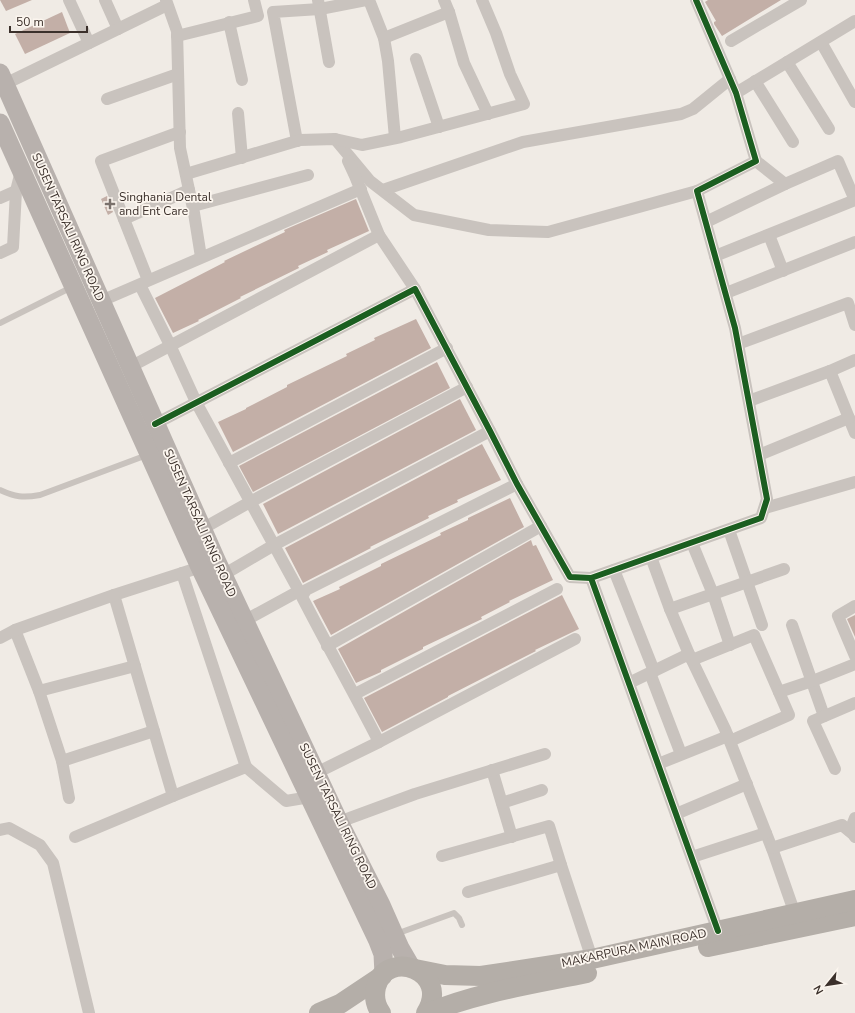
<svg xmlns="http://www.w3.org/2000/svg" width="855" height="1013" viewBox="0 0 855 1013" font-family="'Nunito Sans',sans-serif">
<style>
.building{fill:#c3afa7}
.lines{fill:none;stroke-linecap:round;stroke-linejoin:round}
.service{stroke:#c9c3be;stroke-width:6}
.minor{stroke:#c9c3be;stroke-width:12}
.primary{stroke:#b8b1ad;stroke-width:19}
.trunk{stroke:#b4aea8;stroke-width:20}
.cycleway-casing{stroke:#fbf5ee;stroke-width:8}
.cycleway{stroke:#1b5e20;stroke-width:6}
.poi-dot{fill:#7a716c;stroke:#fbf5ee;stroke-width:1.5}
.labels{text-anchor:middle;stroke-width:3.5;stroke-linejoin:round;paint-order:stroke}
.poi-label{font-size:12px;fill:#3b302b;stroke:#fbf5ee;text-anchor:start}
.street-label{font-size:12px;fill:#3b302b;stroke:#fbf5ee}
</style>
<rect width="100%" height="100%" fill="#f0ebe5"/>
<g class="building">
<polygon points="0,0 32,0 6,11"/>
<polygon points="708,0 781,0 722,36 714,24 714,22 716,21 705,2"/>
<polygon points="62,12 70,33 25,54 15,34"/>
<polygon points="107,196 113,212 108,215 101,199"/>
<polygon points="356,199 369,231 327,250 328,252 298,266 299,268 240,297 241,298 198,320 199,321 173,333 155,298 225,262 224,261 285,232 284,230"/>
<polygon points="416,319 431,348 233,452 218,422 246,409 246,408 287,387 287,385 347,356 346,354 375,340 374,338"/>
<polygon points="437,362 450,388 253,492 239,466"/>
<polygon points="460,399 476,430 278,534 263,504"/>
<polygon points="482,444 501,480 457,500 458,502 428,516 429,518 370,547 371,548 303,583 285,548"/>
<polygon points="510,498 524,527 331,635 313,601 340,589 339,587 381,566 381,564 441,535 440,533 468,520 468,518"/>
<polygon points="531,540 533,546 536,545 553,580 509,601 510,602 481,617 482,619 423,647 423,649 381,670 381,672 356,683 338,649"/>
<polygon points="562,595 579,629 535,650 536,651 448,696 448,697 382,732 364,698"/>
<polygon points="855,615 855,637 847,619"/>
</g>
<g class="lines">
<g class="service">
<polyline points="0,323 72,287"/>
<path d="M0,490C15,497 23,498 40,495L147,455"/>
<polyline points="396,934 454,913 459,918 462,925"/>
</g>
<g class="minor">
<polyline points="69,0 89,43"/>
<polyline points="105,0 118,29"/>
<polyline points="166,0 177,31 180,148 194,213 201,257"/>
<polyline points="318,0 329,62"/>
<polyline points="369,0 384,38 388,61 395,138"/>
<polyline points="444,0 449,12"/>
<polyline points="696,0 736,93 756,161 697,191 735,328 767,499 761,518 591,578 718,931"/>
<polyline points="229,22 242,80"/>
<polyline points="177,36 258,16 254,0"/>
<polyline points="384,38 449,12 464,63 488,114"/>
<polyline points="731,41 801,0"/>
<polyline points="821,42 855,102"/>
<polyline points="416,59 439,127"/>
<polyline points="787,62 829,129"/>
<polyline points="755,81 793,142"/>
<polyline points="5,84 167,5"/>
<polyline points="736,93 855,21"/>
<polyline points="107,99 178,74"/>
<polyline points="238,113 242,158"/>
<polyline points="335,139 370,181 414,215 489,230 548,232 697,191"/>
<polyline points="297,141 273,12 320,9 366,0"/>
<polyline points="348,161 355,176 379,235 415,289"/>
<polyline points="756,161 785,184 838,161 855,200"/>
<polyline points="186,174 300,140 335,139 362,145 401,137 524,104 510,74 496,33 482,0"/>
<polyline points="383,190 523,142 681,114 693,109 730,79"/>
<polyline points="0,198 16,191"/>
<polyline points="193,206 308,175"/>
<polyline points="124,219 189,190"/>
<polyline points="706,222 785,184"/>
<polyline points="769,235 783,271"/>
<polyline points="0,253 13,247 16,191 21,171"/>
<polyline points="715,256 855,200"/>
<polyline points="148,280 101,161 180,132"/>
<polyline points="140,285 170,345 196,402 299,591 244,621"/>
<polyline points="726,293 855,242"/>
<polyline points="101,301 361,189"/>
<polyline points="738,344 848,303 855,325"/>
<polyline points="130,367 379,235"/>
<polyline points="830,371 855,360"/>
<polyline points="749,401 830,371 855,433"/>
<polyline points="155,424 415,289 490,431 517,484 570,577 591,578"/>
<polyline points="759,455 849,418"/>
<polyline points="229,463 447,348"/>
<polyline points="765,508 855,482"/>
<polyline points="202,529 250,502 467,387"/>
<polyline points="729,530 762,625"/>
<polyline points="692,543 713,594 730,645"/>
<polyline points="651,557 670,609"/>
<polyline points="207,565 114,595 173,796 246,767 286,801 310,797"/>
<polyline points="784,569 670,609 689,654 725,729 773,851 795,914"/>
<polyline points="614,570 654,671"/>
<polyline points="182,573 246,767"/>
<polyline points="223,575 274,545 490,431"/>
<polyline points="855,606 838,616 855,656"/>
<polyline points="792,625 824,716"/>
<polyline points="15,630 39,691 62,761 69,798"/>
<polyline points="0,638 15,630 114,595"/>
<polyline points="327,646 541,526"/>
<polyline points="692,660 754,635 789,715 730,741"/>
<polyline points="650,673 681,754"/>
<polyline points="629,683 689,654"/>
<polyline points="39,691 135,666"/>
<polyline points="779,692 815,680 855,664"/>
<polyline points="355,694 557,589"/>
<path d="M379,742C353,691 325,642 299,591L303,595L306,590L517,484"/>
<polyline points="62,761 154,731"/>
<polyline points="658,764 728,736"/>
<polyline points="835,769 813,721 855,703"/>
<polyline points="492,770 512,837"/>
<polyline points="316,773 379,742 575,639"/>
<polyline points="502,803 542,790"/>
<polyline points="676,814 747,784"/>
<polyline points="339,822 415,794 545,754"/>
<polyline points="0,830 9,828 40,845 53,863 89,1013"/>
<polyline points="850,831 855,818"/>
<polyline points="75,837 173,796"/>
<polyline points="772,848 842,825 853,834 855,837"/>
<polyline points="442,856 549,826 561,865 592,959"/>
<polyline points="692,857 766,833"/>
<polyline points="468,892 561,865"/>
</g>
<g class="primary">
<polyline points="0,73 217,562 339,822 381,905 400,948 411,967"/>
<polyline points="0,123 200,567 378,941 383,954 384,974"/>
</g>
<g class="trunk">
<polyline points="708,947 855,916"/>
<polyline points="415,969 445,975 481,976 592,959 855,900"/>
<polyline points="319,1013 340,1004 382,976"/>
<path d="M381,1013C375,1005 374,996 376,987C386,947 452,971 426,1013"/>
<path d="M428,1013C479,992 534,984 587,973"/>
</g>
<defs>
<g id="cycleway">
<polyline points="696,0 736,93 756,161 697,191 735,328 767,499 761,518 591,578 718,931"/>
<polyline points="155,424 415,289 490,431 517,484 570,577 591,578"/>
</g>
</defs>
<use href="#cycleway" class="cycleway-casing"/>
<use href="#cycleway" class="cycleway"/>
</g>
<path class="poi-dot" d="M108 198h4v4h4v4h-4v4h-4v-4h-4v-4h4z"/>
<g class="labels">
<g class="poi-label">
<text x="119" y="201">Singhania Dental<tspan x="119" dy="14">and Ent Care</tspan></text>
</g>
<g class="street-label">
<text transform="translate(68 227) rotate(66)" y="4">SUSEN TARSALI RING ROAD</text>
<text transform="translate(200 523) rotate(66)" y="4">SUSEN TARSALI RING ROAD</text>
<text transform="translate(338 816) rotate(64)" y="4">SUSEN TARSALI RING ROAD</text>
<text transform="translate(634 948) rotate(-12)" y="4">MAKARPURA MAIN ROAD</text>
</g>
</g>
<g transform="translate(827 985) rotate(240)" stroke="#fbf5ee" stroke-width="3" paint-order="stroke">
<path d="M0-3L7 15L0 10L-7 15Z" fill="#3b302b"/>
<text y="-6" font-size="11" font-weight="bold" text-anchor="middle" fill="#3b302b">N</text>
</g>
<path d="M10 26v6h77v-6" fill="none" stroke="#3b302b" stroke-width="2"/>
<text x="16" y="26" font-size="12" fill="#3b302b" stroke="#fbf5ee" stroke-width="3" paint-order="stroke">50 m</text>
</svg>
